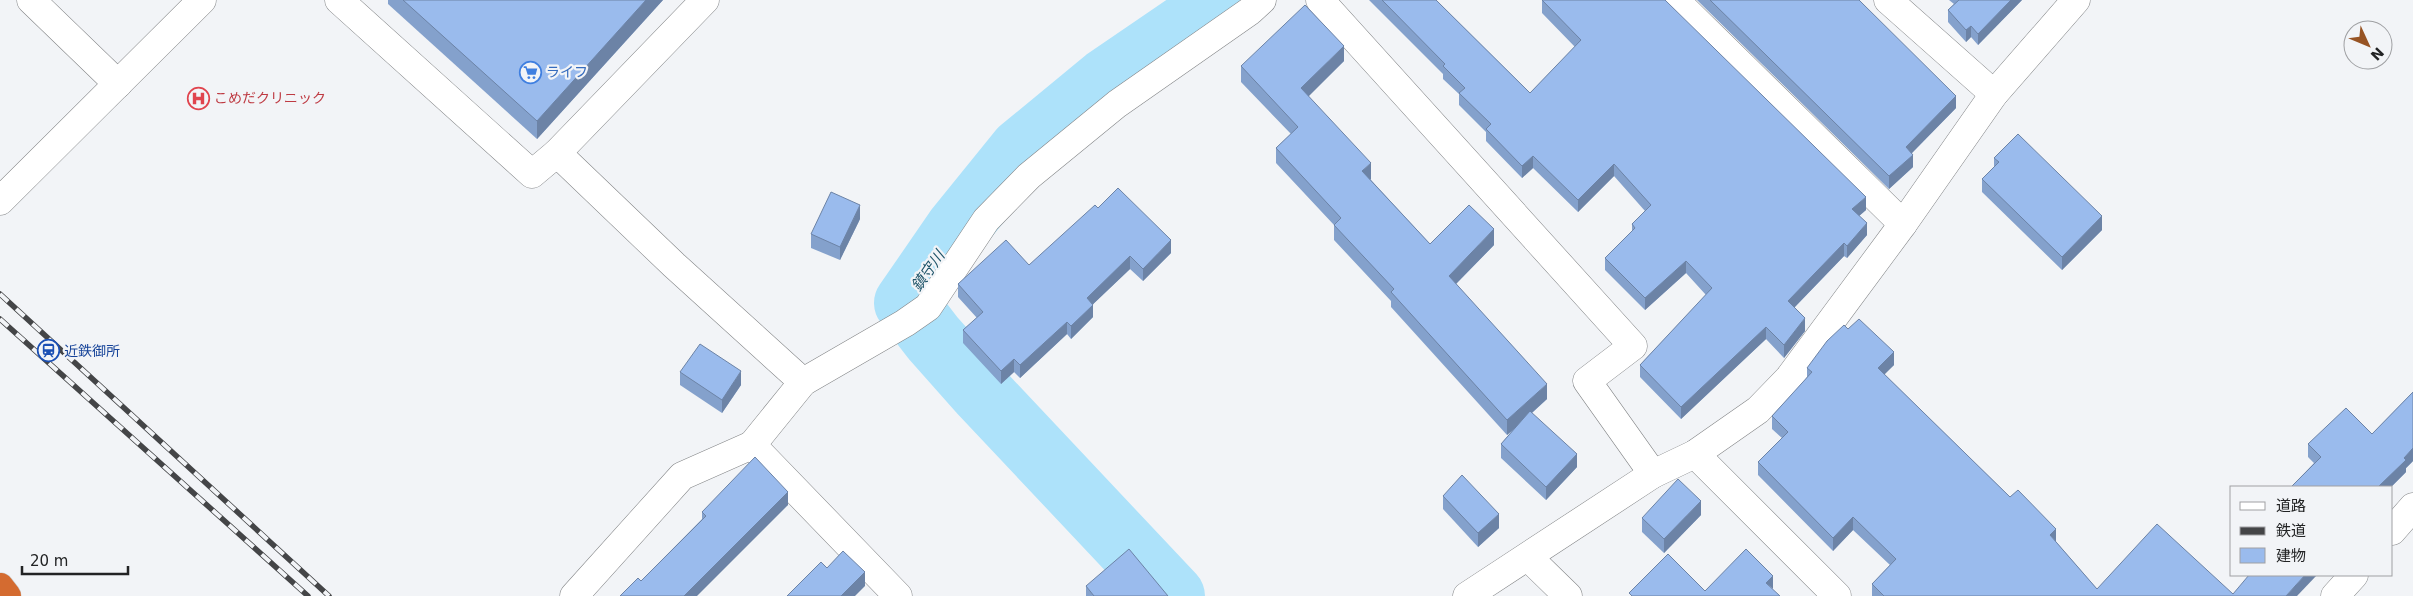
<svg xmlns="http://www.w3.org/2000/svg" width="2413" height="596" viewBox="0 0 2413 596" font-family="'DejaVu Sans','Noto Sans JP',sans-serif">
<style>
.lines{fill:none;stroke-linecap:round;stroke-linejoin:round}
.river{stroke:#ade2fa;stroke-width:64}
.minor-casing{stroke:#828486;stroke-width:29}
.highway-casing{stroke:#cecfcf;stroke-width:29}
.minor{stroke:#fff;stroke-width:28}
.highway{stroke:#d46b30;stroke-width:28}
.rail-casing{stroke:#444547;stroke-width:5.5}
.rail{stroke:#f2f4f7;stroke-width:4;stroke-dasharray:11;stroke-linecap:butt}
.wall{fill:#84a1cc}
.shaded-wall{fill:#6c83a6}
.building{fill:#9abbed;stroke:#6c83a6}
.labels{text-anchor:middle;stroke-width:4.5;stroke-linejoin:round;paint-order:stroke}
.shop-label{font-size:14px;fill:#366cbe;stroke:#f2f4f7;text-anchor:start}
.health-label{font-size:14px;fill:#be3a42;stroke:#f2f4f7;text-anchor:start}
.transit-label{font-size:14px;fill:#164399;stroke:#f2f4f7;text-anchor:start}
.water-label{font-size:15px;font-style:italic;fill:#1f5469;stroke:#f2f4f7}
</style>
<rect width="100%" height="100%" fill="#f2f4f7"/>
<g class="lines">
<polyline class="river" points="1173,596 980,391 933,338 906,303 957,229 1021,150 1106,80 1223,0"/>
<defs>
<g id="minor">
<polyline points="31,0 118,84"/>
<polyline points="339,0 532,174 557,153 674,265 803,382"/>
<polyline points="1320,0 1633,346 1587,381 1653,474"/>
<polyline points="1675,0 1903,224"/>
<polyline points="1888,0 1994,94"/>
<polyline points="557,153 705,0"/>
<polyline points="0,201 202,0"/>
<polyline points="1695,454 1837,596"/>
<polyline points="2392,531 2413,507"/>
<polyline points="1528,557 1568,596"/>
<polyline points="574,596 682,476 752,445"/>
<polyline points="898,596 752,445 803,382 905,323 928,307 986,220 1029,176 1117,104 1250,11 1262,0"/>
<polyline points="1467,596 1653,474 1695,454 1758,410 1789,378 1903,224 1994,94 2076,0"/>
<polyline points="2335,596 2354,575"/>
</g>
<polyline id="highway" points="0,587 7,596"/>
</defs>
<use href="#minor" class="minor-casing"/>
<use href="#highway" class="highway-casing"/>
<use href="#minor" class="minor"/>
<use href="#highway" class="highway"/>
<defs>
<g id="rail">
<polyline points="0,294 329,596"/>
<polyline points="0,319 308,596"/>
</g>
</defs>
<use href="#rail" class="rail-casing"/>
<use href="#rail" class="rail"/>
</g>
<g class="wall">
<polygon points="388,0 663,0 537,139 388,4"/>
<polygon points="1369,0 1436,0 1530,93 1575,47 1542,13 1542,0 1866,210 1859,216 1867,235 1847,258 1844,256 1794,308 1805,331 1784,358 1766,339 1681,419 1640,377 1640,365 1706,295 1686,273 1645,310 1605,270 1605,258 1632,231 1632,224 1645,211 1614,176 1578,212 1533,168 1522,178 1486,141 1486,132 1459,105 1459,94 1443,79 1443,74"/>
<polygon points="1697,0 1859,0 1956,108 1912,153 1913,167 1889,189"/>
<polygon points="1949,0 2022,0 1978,45 1971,37 1966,42 1948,22 1948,10 1954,4"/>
<polygon points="1344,61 1308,96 1371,179 1370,179 1430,244 1494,245 1456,284 1547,399 1532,413 1577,467 1546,500 1501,458 1501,444 1512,431 1507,435 1391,307 1391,301 1334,240 1334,225 1276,163 1276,148 1291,134 1241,82 1241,66"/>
<polygon points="1994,158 2102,230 2062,270 1982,192 1982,179 1994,167"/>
<polygon points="860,219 840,260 811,248 811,234"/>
<polygon points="1171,253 1143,281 1130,269 1093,304 1093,317 1071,339 1067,334 1020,378 1014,372 1001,384 963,343 963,330 977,318 958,297 958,284 1029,265"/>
<polygon points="1848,329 1894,365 1884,374 2056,542 2097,589 2297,596 1872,596 1872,584 1890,565 1853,530 1833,551 1758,475 1758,462 1782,438 1772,429 1772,416 1807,378 1807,368"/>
<polygon points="680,372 741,385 722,413 680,385"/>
<polygon points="2413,392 2413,461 2406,468 2406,472 2391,487 2291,487 2314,463 2308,457 2308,444 2372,434"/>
<polygon points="1443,496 1499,528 1478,547 1443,509"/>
<polygon points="788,505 620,596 641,581 702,519 702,512"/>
<polygon points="1701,515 1664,553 1642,532 1642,518"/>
<polygon points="1086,586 1168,596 1086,596"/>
</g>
<g class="shaded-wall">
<polygon points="646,0 663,0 537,139 537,121"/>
<polygon points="2011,0 2022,0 1978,45 1978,34"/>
<polygon points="1971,26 1971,37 1966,42 1966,30"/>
<polygon points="1344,46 1344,61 1301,104 1301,88"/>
<polygon points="1956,96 1956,108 1906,159 1906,147"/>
<polygon points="1913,155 1913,167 1889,189 1889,176"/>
<polygon points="1533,156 1533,168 1522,178 1522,166"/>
<polygon points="1371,163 1371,179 1362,187 1362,171"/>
<polygon points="1614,164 1614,176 1578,212 1578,200"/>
<polygon points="1866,197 1866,210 1852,222 1852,209"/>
<polygon points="860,205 860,219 840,260 840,247"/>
<polygon points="2102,216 2102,230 2062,270 2062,257"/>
<polygon points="1867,223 1867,235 1847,258 1847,246"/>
<polygon points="1494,229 1494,245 1449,291 1449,276"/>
<polygon points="1171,240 1171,253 1143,281 1143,269"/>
<polygon points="1844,243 1844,256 1788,314 1788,301"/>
<polygon points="1130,256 1130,269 1087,310 1087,298"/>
<polygon points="1686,261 1686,273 1645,310 1645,298"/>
<polygon points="1093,305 1093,317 1071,339 1071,326"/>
<polygon points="1805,318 1805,331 1784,358 1784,345"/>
<polygon points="1067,322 1067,334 1020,378 1020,365"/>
<polygon points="1766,327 1766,339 1681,419 1681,407"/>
<polygon points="1894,352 1894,365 1878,381 1878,368"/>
<polygon points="1014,359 1014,372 1001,384 1001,371"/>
<polygon points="741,371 741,385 722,413 722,400"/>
<polygon points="1547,384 1547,399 1507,435 1507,420"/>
<polygon points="2413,448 2413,461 2406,468 2406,472 2391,487 2378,487"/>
<polygon points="1577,454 1577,467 1546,500 1546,487"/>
<polygon points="788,492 788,505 697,596 684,596"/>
<polygon points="1701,501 1701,515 1664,553 1664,539"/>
<polygon points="1499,514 1499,528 1478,547 1478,533"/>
<polygon points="1853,517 1853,530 1833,551 1833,538"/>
<polygon points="2056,529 2056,542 2050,535"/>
<polygon points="865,572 865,586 855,596 841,596"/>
<polygon points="2305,575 2317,575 2297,596 2286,596"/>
<polygon points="1773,576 1773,589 1766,583"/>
</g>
<g class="building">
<polygon points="403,0 646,0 537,121"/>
<polygon points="1382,0 1436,0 1530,93 1581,40 1542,0 1665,0 1866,197 1852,209 1867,223 1847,246 1844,243 1788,301 1805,318 1784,345 1766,327 1681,407 1640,365 1712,288 1686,261 1645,298 1605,258 1635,228 1632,224 1651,205 1614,164 1578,200 1533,156 1522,166 1486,129 1491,124 1459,93 1465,88 1443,66 1445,64"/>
<polygon points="1710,0 1859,0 1956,96 1906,147 1913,155 1889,176"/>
<polygon points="1959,0 2011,0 1978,34 1971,26 1966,30 1948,10"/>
<polygon points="1305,5 1344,46 1301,88 1371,163 1362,171 1430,244 1469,205 1494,229 1449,276 1547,384 1507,420 1391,292 1394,289 1334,225 1341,218 1276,148 1298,127 1241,66"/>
<polygon points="2018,134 2102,216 2062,257 1982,179 1999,162 1994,158"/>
<polygon points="1118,188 1171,240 1143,269 1130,256 1087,298 1093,305 1071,326 1067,322 1020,365 1014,359 1001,371 963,330 983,312 958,284 1006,240 1029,265 1095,205 1098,208"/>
<polygon points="831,192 860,205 840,247 811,234"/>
<polygon points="1859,319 1894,352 1878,368 2010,497 2018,490 2056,529 2050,535 2097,589 2157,524 2233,594 2249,575 2305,575 2286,596 1884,596 1872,584 1896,559 1853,517 1833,538 1758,462 1788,432 1772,416 1812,372 1807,368 1827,341 1844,325 1848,329"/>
<polygon points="700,344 741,371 722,400 680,372"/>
<polygon points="2413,392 2413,448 2404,458 2406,460 2378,487 2291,487 2321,457 2308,444 2346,408 2372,434"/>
<polygon points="1530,411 1577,454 1546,487 1501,444"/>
<polygon points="755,457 788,492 684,596 620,596 638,578 641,581 706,516 702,512"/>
<polygon points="1462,475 1499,514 1478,533 1443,496"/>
<polygon points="1678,479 1701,501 1664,539 1642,518"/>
<polygon points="1129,549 1168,596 1094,596 1086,586"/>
<polygon points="1746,549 1773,576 1766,583 1780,596 1632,596 1629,593 1668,554 1705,591"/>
<polygon points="843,551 865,572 841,596 787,596 821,562 827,568"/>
</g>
<defs>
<symbol id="supermarket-ring" viewBox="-11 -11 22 22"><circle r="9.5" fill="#f2f4f7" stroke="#3f7fe0" stroke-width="1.5"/><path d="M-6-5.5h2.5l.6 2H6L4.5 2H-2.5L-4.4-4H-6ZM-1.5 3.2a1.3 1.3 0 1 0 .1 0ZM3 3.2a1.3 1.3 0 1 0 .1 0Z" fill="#3f7fe0"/></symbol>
<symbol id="hospital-ring" viewBox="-11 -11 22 22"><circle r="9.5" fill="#f2f4f7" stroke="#e0444e" stroke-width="1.5"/><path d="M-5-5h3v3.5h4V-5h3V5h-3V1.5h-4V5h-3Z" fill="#e0444e"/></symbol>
<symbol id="station-ring" viewBox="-11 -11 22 22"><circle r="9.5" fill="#f2f4f7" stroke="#1a4fb4" stroke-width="1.5"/><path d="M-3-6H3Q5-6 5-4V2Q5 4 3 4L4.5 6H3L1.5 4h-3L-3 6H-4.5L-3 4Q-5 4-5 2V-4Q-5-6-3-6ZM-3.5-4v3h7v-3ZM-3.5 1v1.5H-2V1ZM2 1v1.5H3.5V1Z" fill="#1a4fb4"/></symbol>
</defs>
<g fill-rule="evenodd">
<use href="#supermarket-ring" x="518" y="60" width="25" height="25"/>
<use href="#hospital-ring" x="186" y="86" width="25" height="25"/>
<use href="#station-ring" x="36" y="338" width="25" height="25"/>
</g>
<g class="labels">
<g class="shop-label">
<text x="546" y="77">ライフ</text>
</g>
<g class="health-label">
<text x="214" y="103">こめだクリニック</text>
</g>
<g class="transit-label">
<text x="64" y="356">近鉄御所</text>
</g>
<g class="water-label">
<text transform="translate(928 271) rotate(-55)" y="5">鎮守川</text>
</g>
</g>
<rect x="2230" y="486" width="162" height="90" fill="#f2f4f7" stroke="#9fa0a3"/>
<rect x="2240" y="502" width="25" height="8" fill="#ffffff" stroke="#9fa0a3"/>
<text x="2276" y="511" font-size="15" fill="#222324">道路</text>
<rect x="2240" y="527" width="25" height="8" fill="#444547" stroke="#9fa0a3"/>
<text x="2276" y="536" font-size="15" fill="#222324">鉄道</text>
<rect x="2240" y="548" width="25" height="15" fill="#9abbed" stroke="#9fa0a3"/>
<text x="2276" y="561" font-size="15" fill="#222324">建物</text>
<g transform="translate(2368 45) rotate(134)"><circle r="24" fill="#f2f4f7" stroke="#9fa0a3"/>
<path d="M0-4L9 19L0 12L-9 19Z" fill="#975424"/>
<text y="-8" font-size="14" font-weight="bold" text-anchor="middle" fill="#222324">N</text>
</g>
<path d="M22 566v8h106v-8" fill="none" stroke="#222324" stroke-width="2.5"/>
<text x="30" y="566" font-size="15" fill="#222324" stroke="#f2f4f7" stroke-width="4" paint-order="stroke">20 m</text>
</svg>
